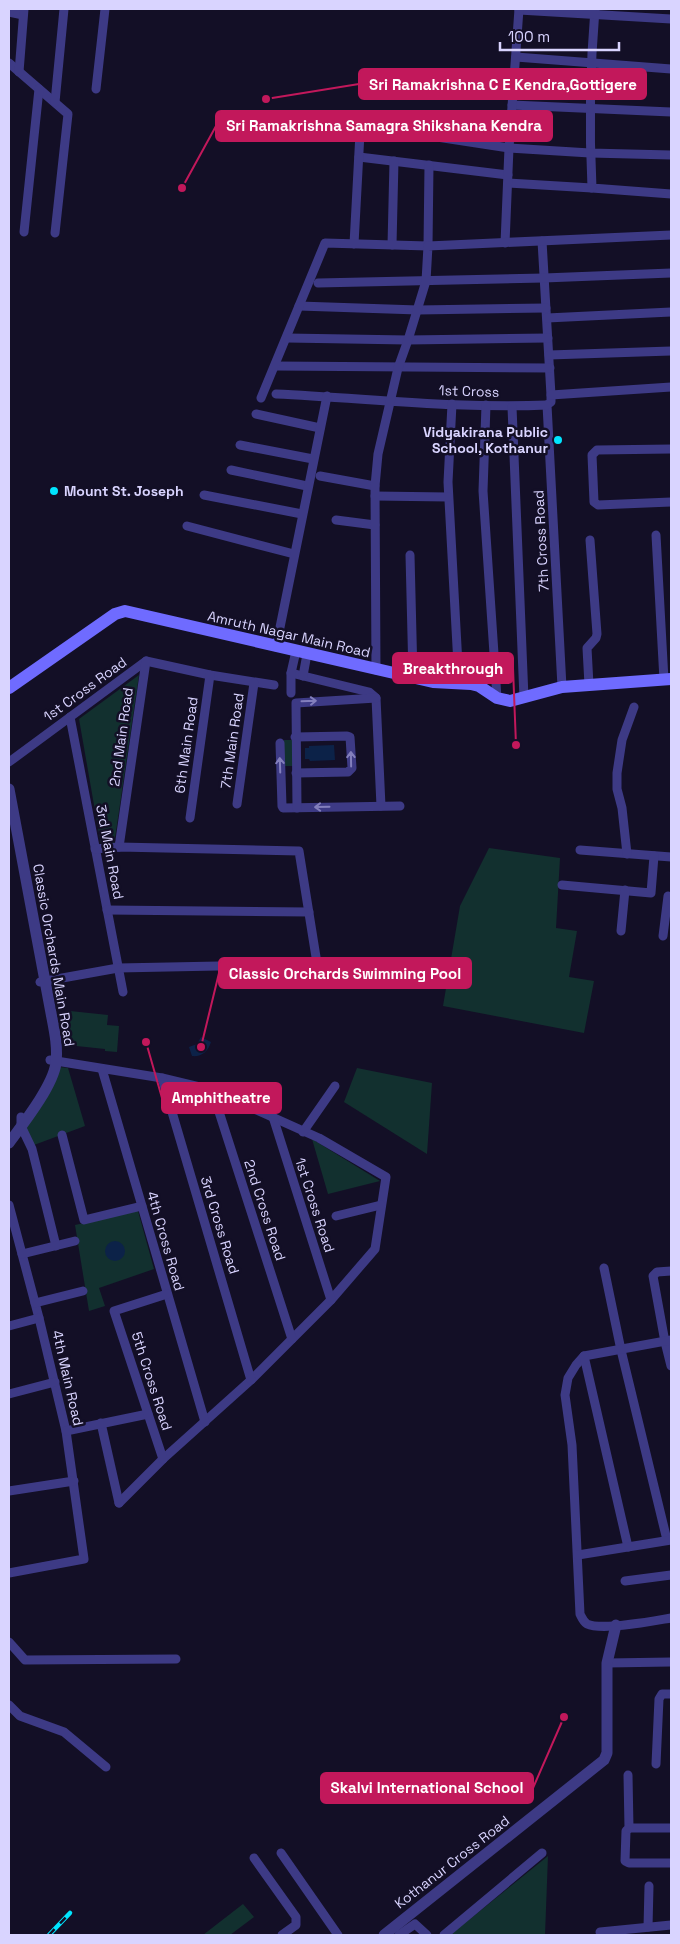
<svg xmlns="http://www.w3.org/2000/svg" width="680" height="1944" viewBox="0 0 680 1944" font-family="'Space Grotesk',sans-serif">
<style>
.green{fill:#12302f}
.water{fill:#0c2248}
.lines{fill:none;stroke-linecap:round;stroke-linejoin:round}
.minor{stroke:#3d3a85;stroke-width:9}
.tertiary{stroke:#3d3a85;stroke-width:11}
.secondary{stroke:#6f6bff;stroke-width:12}
.rail-casing{stroke:#00e5ff;stroke-width:4.5}
.rail{stroke:#130f26;stroke-width:2.5;stroke-dasharray:8;stroke-linecap:butt}
.oneway{stroke:#837fbc}
.poi-dot{fill:#00e5ff;stroke:#130f26;stroke-width:2}
.labels{text-anchor:middle;stroke-width:5;stroke-linejoin:round;paint-order:stroke}
.street-label{font-size:14px;fill:#d9d4ff;stroke:#130f26}
.poi-label{font-size:14px;font-weight:bold;fill:#d9d4ff;stroke:#130f26;text-anchor:end}
.leader{fill:none;stroke:#c2185b;stroke-width:2}
.callout-dot{fill:#c2185b;stroke:#130f26;stroke-width:2}
.callout{fill:#c2185b;stroke:#c2185b;stroke-width:2}
.callout-label{font-size:15px;text-anchor:middle;font-weight:bold;fill:#fff}
</style>
<rect width="100%" height="100%" fill="#130f26"/>
<g class="green">
<polygon points="139,675 114,845 101,845 79,719"/>
<polygon points="284,740 292,740 293,766 284,766"/>
<polygon points="489,848 560,858 556,928 577,931 569,977 594,981 584,1033 443,1006 460,906"/>
<polygon points="70,1011 108,1015 107,1025 119,1026 117,1052 105,1051 105,1049 67,1045"/>
<polygon points="59,1067 68,1068 85,1126 34,1145 24,1128"/>
<polygon points="357,1068 432,1083 427,1154 344,1102"/>
<polygon points="312,1139 380,1181 328,1194"/>
<polygon points="138,1211 154,1269 99,1288 105,1306 89,1311 75,1225"/>
<polygon points="548,1856 545,1935 450,1935"/>
<polygon points="243,1904 254,1917 230,1935 203,1935"/>
</g>
<g class="water">
<polygon points="334,745 335,760 310,761 309,759 305,759 305,748 309,748 309,746"/>
<path d="M201,1037L211,1042C208,1052 201,1057 192,1056L189,1047L197,1044Z"/>
<circle cx="115" cy="1251" r="10"/>
</g>
<g class="lines">
<g class="minor">
<path d="M595,9C590,68 589,128 592,188L671,194"/>
<polyline points="519,10 671,19"/>
<polyline points="9,12 23,15"/>
<polyline points="516,57 671,69"/>
<polyline points="9,63 68,114 55,233"/>
<polyline points="19,72 24,9"/>
<polyline points="96,89 105,9"/>
<polyline points="55,102 64,9"/>
<polyline points="512,105 671,112"/>
<polyline points="359,157 508,175"/>
<polyline points="508,183 592,188"/>
<polyline points="24,232 39,89"/>
<polyline points="542,241 551,395 551,402 547,405 562,687"/>
<polyline points="505,243 509,148 519,9"/>
<polyline points="354,244 360,133 363,127 365,126 509,148 590,153 671,155"/>
<polyline points="392,245 394,161"/>
<polyline points="318,283 544,278 671,273"/>
<polyline points="299,306 418,310 546,308"/>
<polyline points="547,318 671,312"/>
<polyline points="287,338 408,340 548,338"/>
<polyline points="549,355 671,351"/>
<polyline points="275,366 550,368"/>
<path d="M276,394C366,398 457,409 547,405"/>
<polyline points="551,395 671,387"/>
<polyline points="261,398 325,243 428,246 429,165"/>
<polyline points="452,404 448,482 459,683"/>
<polyline points="486,405 483,491 497,698"/>
<polyline points="512,407 524,698"/>
<polyline points="256,414 320,428"/>
<polyline points="240,445 313,459"/>
<polyline points="671,449 597,450 592,455 594,502 598,505 671,502"/>
<polyline points="231,470 307,486"/>
<polyline points="320,476 375,486"/>
<polyline points="204,495 302,514"/>
<polyline points="375,496 448,497"/>
<polyline points="336,520 375,525"/>
<polyline points="187,526 294,554"/>
<polyline points="656,535 664,680"/>
<polyline points="410,555 413,676"/>
<polyline points="276,647 327,396"/>
<polyline points="376,670 375,486 378,454 398,368 408,340 426,281 428,246 671,235"/>
<polyline points="291,673 369,692 376,698 381,806"/>
<polyline points="303,676 307,654"/>
<polyline points="589,685 587,648 596,638 597,634 590,540"/>
<polyline points="291,693 291,673 296,651"/>
<polyline points="70,717 123,992"/>
<polyline points="295,737 347,736 350,737 352,768 348,772 296,773"/>
<polyline points="280,743 282,806 283,808 400,806"/>
<polyline points="9,762 146,661 210,675 274,685"/>
<polyline points="237,804 254,683"/>
<polyline points="297,808 296,703 376,698"/>
<polyline points="190,818 210,675"/>
<polyline points="119,847 146,661"/>
<polyline points="95,849 119,847 299,851 320,982"/>
<polyline points="580,850 671,857"/>
<polyline points="627,854 622,808 617,789 617,773 622,740 634,707"/>
<polyline points="562,885 651,893 654,856"/>
<polyline points="107,910 309,912"/>
<polyline points="621,931 625,890"/>
<polyline points="663,936 668,896"/>
<polyline points="40,982 118,968 318,964"/>
<polyline points="50,1060 162,1078 212,1090 319,1138 386,1177 375,1249 331,1300 251,1380 163,1459 119,1503"/>
<polyline points="102,1069 205,1422"/>
<polyline points="162,1078 251,1380"/>
<polyline points="212,1090 292,1339"/>
<polyline points="21,1117 21,1126 32,1149 56,1246"/>
<polyline points="273,1117 331,1300"/>
<polyline points="303,1132 335,1086"/>
<polyline points="62,1135 84,1220 142,1206"/>
<polyline points="9,1205 39,1318 66,1431 84,1559 9,1573"/>
<polyline points="336,1216 381,1205"/>
<polyline points="22,1254 75,1241"/>
<polyline points="604,1268 621,1350 667,1540"/>
<polyline points="671,1271 657,1272 653,1276 665,1342 671,1366"/>
<polyline points="35,1303 83,1291"/>
<polyline points="9,1326 39,1318"/>
<path d="M671,1340L584,1356L576,1365L568,1378L565,1395L572,1445L580,1614C582,1618 583,1621 587,1624C602,1631 653,1621 671,1618"/>
<polyline points="584,1356 628,1547"/>
<polyline points="9,1394 55,1382"/>
<polyline points="101,1423 119,1503"/>
<polyline points="66,1431 148,1414"/>
<polyline points="163,1459 114,1311 167,1294"/>
<polyline points="9,1491 74,1481"/>
<polyline points="578,1555 671,1540"/>
<polyline points="625,1581 671,1575"/>
<polyline points="9,1642 25,1660 176,1659"/>
<polyline points="607,1663 671,1662"/>
<polyline points="9,1705 20,1716 64,1732 106,1767"/>
<polyline points="656,1764 659,1699 662,1694 671,1694"/>
<polyline points="628,1775 629,1828 626,1831 625,1861 629,1863 671,1863"/>
<polyline points="629,1828 671,1828"/>
<polyline points="281,1853 338,1935"/>
<polyline points="254,1858 296,1917 296,1925 282,1935"/>
<polyline points="648,1927 649,1886"/>
<polyline points="600,1932 671,1925"/>
<polyline points="399,1935 415,1924 427,1935"/>
<polyline points="444,1935 542,1853"/>
</g>
<g class="tertiary">
<path d="M9,789L51,1013C54,1029 58,1046 56,1063C53,1086 23,1124 9,1143"/>
<polyline points="384,1935 604,1760 607,1753 607,1663 616,1625"/>
</g>
<polyline class="secondary" points="9,688 115,614 125,611 433,682 471,684 479,686 497,698 510,701 562,687 671,679"/>
<defs>
<polyline id="rail" points="49,1935 70,1913"/>
</defs>
<use href="#rail" class="rail-casing"/>
<use href="#rail" class="rail"/>
</g>
<defs><path id="oneway-shaft" d="M-6 0H5M1.5-3L5.5 0L1.5 3" fill="none" stroke-width="1.6" stroke-linecap="round" stroke-linejoin="round" transform="scale(1.25)"/></defs>
<g class="oneway">
<use href="#oneway-shaft" transform="translate(309 701) rotate(-2)"/>
<use href="#oneway-shaft" transform="translate(351 759) rotate(-91)"/>
<use href="#oneway-shaft" transform="translate(280 765) rotate(-92)"/>
<use href="#oneway-shaft" transform="translate(322 807) rotate(179)"/>
</g>
<g class="poi-dot">
<circle cx="558" cy="440" r="5"/>
<circle cx="54" cy="491" r="5"/>
</g>
<g class="labels">
<g class="street-label">
<text transform="translate(469 391) rotate(2)" y="5">1st Cross</text>
<text transform="translate(541 541) rotate(-93)" y="5">7th Cross Road</text>
<text transform="translate(289 634) rotate(13)" y="5">Amruth Nagar Main Road</text>
<text transform="translate(85 689) rotate(-36)" y="5">1st Cross Road</text>
<text transform="translate(121 737) rotate(-82)" y="5">2nd Main Road</text>
<text transform="translate(232 741) rotate(-82)" y="5">7th Main Road</text>
<text transform="translate(186 745) rotate(-82)" y="5">6th Main Road</text>
<text transform="translate(110 852) rotate(79)" y="5">3rd Main Road</text>
<text transform="translate(54 955) rotate(80)" y="5">Classic Orchards Main Road</text>
<text transform="translate(315 1205) rotate(72)" y="5">1st Cross Road</text>
<text transform="translate(265 1210) rotate(72)" y="5">2nd Cross Road</text>
<text transform="translate(220 1225) rotate(73)" y="5">3rd Cross Road</text>
<text transform="translate(166 1241) rotate(74)" y="5">4th Cross Road</text>
<text transform="translate(68 1378) rotate(77)" y="5">4th Main Road</text>
<text transform="translate(152 1381) rotate(72)" y="5">5th Cross Road</text>
<text transform="translate(452 1862) rotate(-38)" y="5">Kothanur Cross Road</text>
</g>
<g class="poi-label">
<text x="548" y="437">Vidyakirana Public<tspan x="548" dy="16">School, Kothanur</tspan></text>
<text x="64" y="496" text-anchor="start">Mount St. Joseph</text>
</g>
</g>
<path class="leader" d="M266 99L359 84M182 188L216 126M516 745L513 668M201 1047L219 973M146 1042L162 1098M564 1717L533 1788"/>
<g class="callout-dot">
<circle cx="266" cy="99" r="5"/>
<circle cx="182" cy="188" r="5"/>
<circle cx="516" cy="745" r="5"/>
<circle cx="201" cy="1047" r="5"/>
<circle cx="146" cy="1042" r="5"/>
<circle cx="564" cy="1717" r="5"/>
</g>
<g class="callout">
<rect x="359" y="69" width="287" height="30" rx="5"/>
<rect x="216" y="111" width="336" height="30" rx="5"/>
<rect x="393" y="653" width="120" height="30" rx="5"/>
<rect x="219" y="958" width="252" height="30" rx="5"/>
<rect x="162" y="1083" width="119" height="30" rx="5"/>
<rect x="321" y="1773" width="212" height="30" rx="5"/>
</g>
<g class="callout-label">
<text x="503" y="90">Sri Ramakrishna C E Kendra,Gottigere</text>
<text x="384" y="131">Sri Ramakrishna Samagra Shikshana Kendra</text>
<text x="453" y="674">Breakthrough</text>
<text x="345" y="979">Classic Orchards Swimming Pool</text>
<text x="221" y="1103">Amphitheatre</text>
<text x="427" y="1793">Skalvi International School</text>
</g>
<rect width="680" height="1944" fill="none" stroke="#d9d4ff" stroke-width="20"/>
<path d="M500 42v8h119v-8" fill="none" stroke="#d9d4ff" stroke-width="2.5"/>
<text x="508" y="42" font-size="15" fill="#d9d4ff" stroke="#130f26" stroke-width="4" paint-order="stroke">100 m</text>
</svg>
